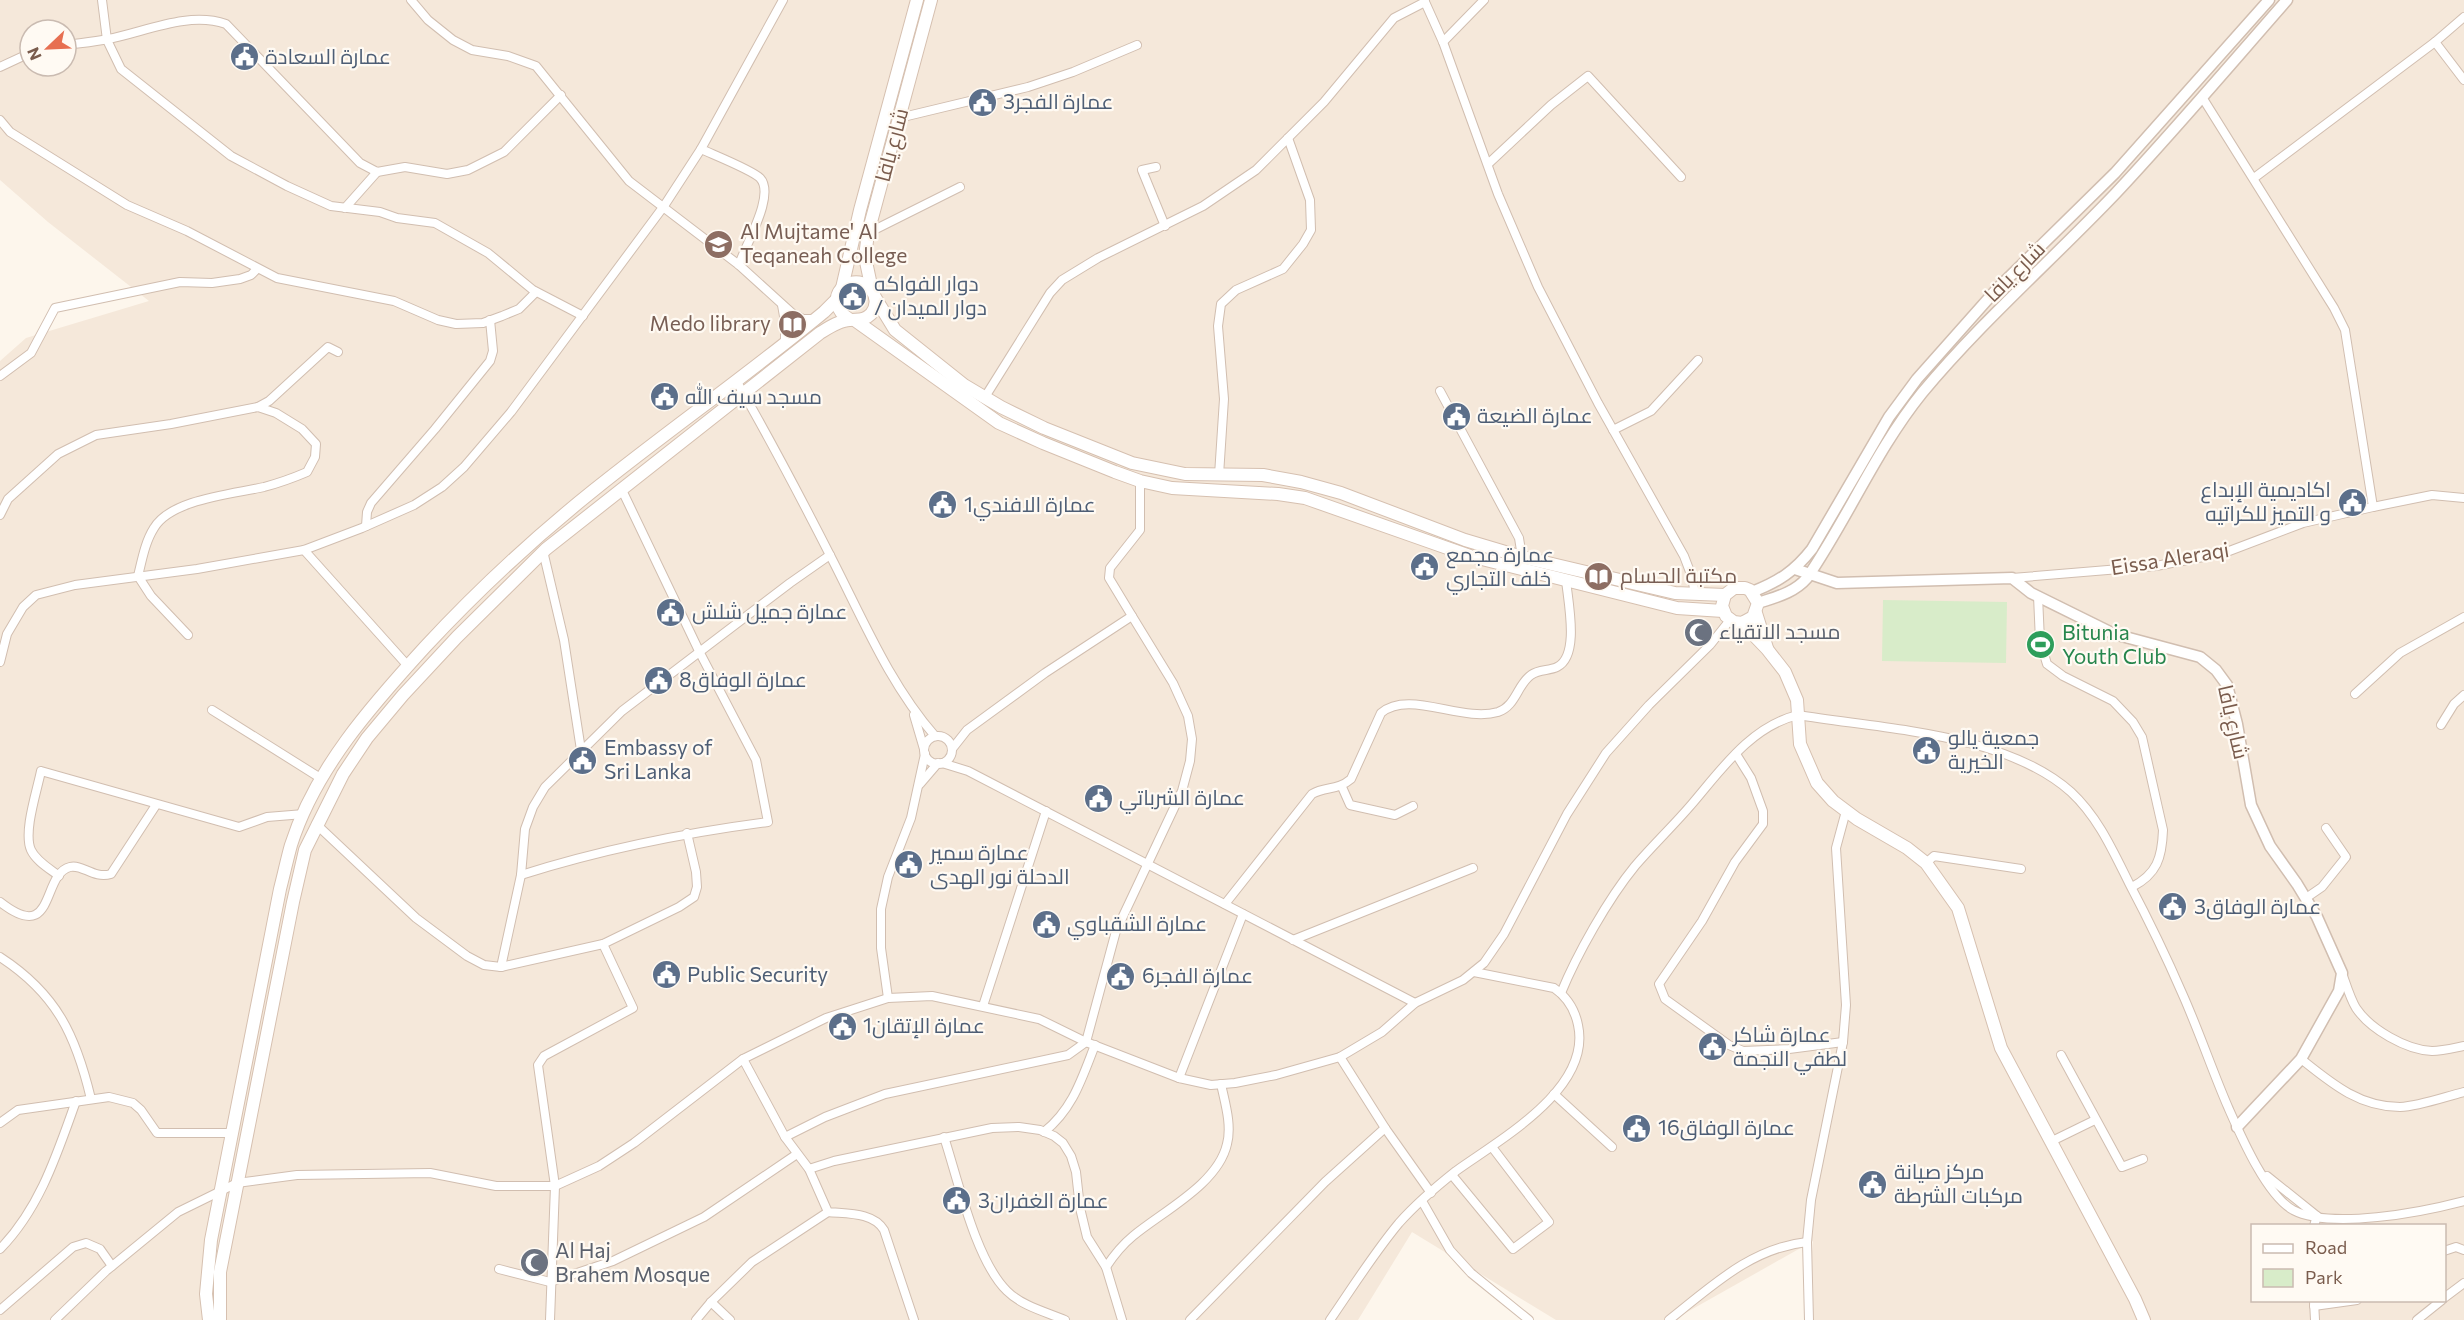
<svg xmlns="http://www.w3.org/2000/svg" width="2464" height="1320" viewBox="0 0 2464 1320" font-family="Commissioner,Cairo,sans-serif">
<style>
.residential{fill:#f5e8da;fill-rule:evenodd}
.green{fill:#d8ecc9}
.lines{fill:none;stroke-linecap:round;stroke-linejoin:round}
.minor-casing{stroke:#d1beb0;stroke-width:10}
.tertiary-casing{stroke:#d1beb0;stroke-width:13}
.secondary-casing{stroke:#d6c0b0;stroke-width:14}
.minor{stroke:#fff;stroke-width:8}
.tertiary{stroke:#fff;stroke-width:10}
.secondary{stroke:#fff;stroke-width:12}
.labels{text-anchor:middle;stroke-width:4.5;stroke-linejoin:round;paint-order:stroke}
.service-label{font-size:21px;fill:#4e5e75;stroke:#fffaf3;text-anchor:start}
.street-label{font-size:21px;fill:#7a5c4d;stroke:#fffaf3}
.education-label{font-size:21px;fill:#785e54;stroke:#fffaf3;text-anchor:start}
.worship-label{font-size:21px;fill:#5b616d;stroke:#fffaf3;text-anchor:start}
.leisure-label{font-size:21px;fill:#27864d;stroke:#fffaf3;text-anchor:start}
</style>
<rect width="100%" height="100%" fill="#fdf6ec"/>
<path class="residential" d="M0,0H2464V1320H1806L1813,1241L1673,1320H1556L1412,1232L1358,1320H0V361L26,338L149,301L48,222L0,180ZM30,30H66V66H30ZM2252,1226H2444V1300H2252Z"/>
<polygon class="green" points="1883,600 2007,602 2006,663 1882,661"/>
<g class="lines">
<defs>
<g id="minor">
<polyline points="102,0 107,40 121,69 231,156 287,186 331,206 380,212 397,218 435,223 488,253 533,290 583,316"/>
<polyline points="411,0 428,20 453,40 472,50 508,56 536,66 629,181 739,265 793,314 803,319 816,319"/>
<polyline points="1425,2 1443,42 1498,194 1538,287 1598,403 1684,556 1692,577 1695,594"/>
<polyline points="1443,42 1484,0"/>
<polyline points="2435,42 2464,80"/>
<path d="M66,45C80,43 94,42 108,39C145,32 188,11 226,24L360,163L377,172L405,167L447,174L468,170L504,152L561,95"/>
<polyline points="0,67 30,53"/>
<polyline points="2202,97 2334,308 2345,330 2373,507"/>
<polyline points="899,118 1028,87 1073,72 1137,45"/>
<polyline points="0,120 10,132 127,205 187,231 277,278 394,301 438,320 456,324 483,323 502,316 519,309 536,292"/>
<polyline points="1488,164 1551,105 1588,76 1681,177"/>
<polyline points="1156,167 1142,170 1165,226"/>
<polyline points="2254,178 2435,42 2464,17"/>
<polyline points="345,208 377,172"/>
<polyline points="868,233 960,187"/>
<path d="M739,265C745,245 776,195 760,178C752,170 714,155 701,149L783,0"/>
<polyline points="782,305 785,322 785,343"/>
<polyline points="0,376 31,353 55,308 180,282 212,283 240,279 251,275 257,269"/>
<path d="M737,382C771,441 803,502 834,563C864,622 891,686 935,736"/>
<polyline points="1440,391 1519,538 1522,557"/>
<polyline points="985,397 1050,293 1062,280 1098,258 1203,206 1256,170 1324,102 1394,18 1425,2 1424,0"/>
<polyline points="258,407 269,401 328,347 338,352"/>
<polyline points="1613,430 1651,411 1698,360"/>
<polyline points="1219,475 1224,399 1218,326 1221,304 1236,290 1283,269 1303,244 1311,230 1310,200 1288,138"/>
<path d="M0,515L8,499L58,454L96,435L171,424L258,407L276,413L302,429L316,444L315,457L307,472C293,478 279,483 264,487C234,494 171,499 154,528C145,542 142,560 138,576L151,596L188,635"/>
<polyline points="366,526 367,512 371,503 435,429 490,361 493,351 490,320"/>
<polyline points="304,550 408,666"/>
<polyline points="543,551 564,640 581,750"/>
<polyline points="2012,578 2156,566 2224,553 2303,523 2373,507 2432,495 2464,498"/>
<path d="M2038,596L2040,641L2047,664L2063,676L2113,701L2133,722L2142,737L2163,830C2162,858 2157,874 2132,887"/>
<polyline points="0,662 7,634 23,607 36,595 75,585 197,569 304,550 362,528 414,505 442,487 464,467 511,412 664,206 701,149"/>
<polyline points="2355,694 2400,653 2464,617"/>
<polyline points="212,710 322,779"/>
<polyline points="914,715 924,749"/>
<polyline points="2441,725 2454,704 2464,695"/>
<circle cx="938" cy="750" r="14"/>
<polyline points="952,749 967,730 1045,673 1132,616 1109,578 1110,568 1140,530 1140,481"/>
<polyline points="1736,754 1751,778 1763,811 1763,824 1735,862 1702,921 1659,984 1665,999 1729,1045 1743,1051 1789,1049 1843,1042"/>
<polyline points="942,763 968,771 1415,1003"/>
<polyline points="920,784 938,763"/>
<polyline points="1342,787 1350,805 1395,815 1413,806"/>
<polyline points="316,824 416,918 467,956 484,965 501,967 603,944 679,907 694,897 697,887 696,872 687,833"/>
<polyline points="1926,863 1934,856 2021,869"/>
<path d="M521,875C603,849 683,833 768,822L756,760L700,653L621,488"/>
<path d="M59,876C50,869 36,861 31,850C23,832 37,791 41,771L239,827L267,817L304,814"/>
<polyline points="2306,898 2322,887 2346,857 2326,828"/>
<path d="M0,902C56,946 41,874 70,867C83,864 93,879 111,874L156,805"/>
<path d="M1225,904L1312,794C1326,786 1337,791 1351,779L1381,713C1409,689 1462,723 1498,712C1516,706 1517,685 1531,675C1539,669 1549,671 1557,667C1580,656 1568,602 1566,580"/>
<polyline points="1293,940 1473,868"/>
<path d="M0,957C57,994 76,1036 91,1099"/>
<polyline points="501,967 521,875 525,829 533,807 545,787 622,711 790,583 830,555"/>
<path d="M2342,973C2346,984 2350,998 2356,1008C2370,1029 2406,1050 2432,1051C2442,1051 2454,1048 2464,1046"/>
<path d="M1561,993C1577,954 1608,899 1635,866C1653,845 1673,826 1691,805C1721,770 1751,726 1798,715C1882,729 2005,733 2071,792C2098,817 2113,851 2129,883C2148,919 2166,956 2182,993C2199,1031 2212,1070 2228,1107C2240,1134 2266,1195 2293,1210C2331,1230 2422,1212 2464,1201"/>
<polyline points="888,998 881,948 881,909 888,877 911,818 925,754"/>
<polyline points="983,1006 1046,811"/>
<polyline points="2061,1055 2122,1167 2143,1159"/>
<polyline points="1340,1057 1385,1128 1431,1193"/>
<path d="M743,1059L785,1137L809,1169L828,1212C847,1214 873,1212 884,1230L914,1320"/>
<path d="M2301,1059C2331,1083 2359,1107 2400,1107C2420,1106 2444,1097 2464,1092"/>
<polyline points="1179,1078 1243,914"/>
<polyline points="1554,1094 1612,1147"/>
<polyline points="0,1123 18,1110 109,1097 133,1103 141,1110 157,1133 232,1133"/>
<path d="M1044,1132C1073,1109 1082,1078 1095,1045"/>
<polyline points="785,1137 825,1117 885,1094 1068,1055 1086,1042 1116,931 1182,791 1190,761 1192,739 1188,716 1173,683 1132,616"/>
<path d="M944,1137C958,1180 976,1261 1007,1291C1022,1306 1046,1312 1065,1320"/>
<polyline points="2052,1141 2095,1120"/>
<polyline points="809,1169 834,1161 992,1128 1019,1127 1040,1130 1054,1136 1063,1143 1071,1156 1076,1172 1080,1208 1087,1237 1106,1267 1122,1320"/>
<polyline points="1452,1175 1513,1249 1549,1222 1492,1147"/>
<polyline points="2267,1176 2317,1216"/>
<polyline points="1422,1201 1450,1250 1471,1273 1529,1320"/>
<polyline points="2314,1226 2317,1216"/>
<path d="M0,1249C40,1208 57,1154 76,1101"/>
<polyline points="2444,1251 2456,1247 2464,1250"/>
<path d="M1106,1267C1114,1255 1122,1245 1133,1236C1163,1211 1218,1184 1227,1144C1232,1125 1225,1103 1221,1084"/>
<polyline points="499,1269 550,1282 613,1261 704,1217 797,1154"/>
<polyline points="2444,1298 2464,1283"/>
<polyline points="2314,1301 2315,1320"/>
<polyline points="711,1302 730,1320"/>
<polyline points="2314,1306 2357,1300"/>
<polyline points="0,1310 73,1247 86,1243 100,1249 112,1266"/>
<polyline points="55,1320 106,1271 178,1212 237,1183 297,1175 430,1173 496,1186 555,1186 599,1166 634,1143 743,1059 826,1018 888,998 932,996 1039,1019 1086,1042 1179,1078 1211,1085 1235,1083 1276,1075 1340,1057 1382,1032 1415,1003 1463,980 1484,963 1504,934 1567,814 1606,753 1649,705 1710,645 1730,620"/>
<polyline points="550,1320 555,1186 538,1065 544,1056 633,1008 603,944"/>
<polyline points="696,1320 711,1302 752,1262 828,1212"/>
<polyline points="1190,1320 1325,1182 1385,1128"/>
<path d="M1330,1320C1352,1288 1374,1253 1399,1223C1415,1205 1437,1186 1456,1171C1499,1140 1592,1089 1578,1025C1575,1010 1567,997 1554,988L1474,972"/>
<path d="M1669,1320C1712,1286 1751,1248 1807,1242"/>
<polyline points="1809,1320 1807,1242 1811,1200 1843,1042 1846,1005 1836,848 1846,811"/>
<polyline points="2417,1320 2442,1300"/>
</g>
<g id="tertiary">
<polyline points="1795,569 1837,583 2012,578 2031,593 2114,634 2200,657 2216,670 2227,685 2237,724 2251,805 2270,846 2297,884 2317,917 2342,973 2339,991 2301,1059 2237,1127"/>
<path d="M1752,592C1778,582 1795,571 1812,549L1889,417L1917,379L1996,290L2115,173L2269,0"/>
<path d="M1758,603C1776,597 1794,593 1807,578C1848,518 1876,450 1922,393C1981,322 2051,261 2115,194C2174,131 2230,65 2287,0"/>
</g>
<g id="secondary">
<polyline points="842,288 860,210 917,0"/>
<polyline points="872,290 865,257 868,233 931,0"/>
<polyline points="876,299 895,330 964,385 1001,407 1044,428 1132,463 1185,474 1263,475 1301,482 1341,493 1465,540 1522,557 1675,593 1725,595"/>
<polyline points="856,321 999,423 1043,443 1115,472 1140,481 1172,488 1278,494 1305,498 1470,556 1677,608 1723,611"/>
<polyline points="1756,613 1767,648"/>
<polyline points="1742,623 1753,617 1758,603 1750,590 1745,588 1734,588 1725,595 1722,606 1726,616 1734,622 1742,623 1767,649 1785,672 1797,700 1800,744 1817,783 1833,801 1857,819 1907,848 1926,863 1958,908 2001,1048 2135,1299 2144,1320"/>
<path d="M209,1320L206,1294L211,1240L280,889C284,874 287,859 291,845C315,769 372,705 425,647C477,591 534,538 594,490C670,429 749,374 824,312L837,299"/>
<path d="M220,1320V1272L293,902L305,850L343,774L367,738L403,695L457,637L546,549L820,333C828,328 840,320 850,320C858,319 864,321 871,314C885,297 864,273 845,286C831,295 837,312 849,319"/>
</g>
</defs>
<use href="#minor" class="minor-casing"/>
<use href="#tertiary" class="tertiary-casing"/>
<use href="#secondary" class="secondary-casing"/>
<use href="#minor" class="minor"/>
<use href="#tertiary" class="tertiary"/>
<use href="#secondary" class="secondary"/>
</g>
<defs>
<symbol id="civic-disc" viewBox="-11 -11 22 22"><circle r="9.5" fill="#5c6f8a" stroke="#fffaf3"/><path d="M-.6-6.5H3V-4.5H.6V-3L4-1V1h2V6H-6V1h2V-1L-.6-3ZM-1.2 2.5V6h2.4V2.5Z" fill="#fff"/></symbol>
<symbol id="university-disc" viewBox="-11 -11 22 22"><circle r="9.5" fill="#8d6e63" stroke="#fffaf3"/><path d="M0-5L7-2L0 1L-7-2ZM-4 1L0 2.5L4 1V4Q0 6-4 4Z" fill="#fff"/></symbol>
<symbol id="library-disc" viewBox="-11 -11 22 22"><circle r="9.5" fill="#8d6e63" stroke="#fffaf3"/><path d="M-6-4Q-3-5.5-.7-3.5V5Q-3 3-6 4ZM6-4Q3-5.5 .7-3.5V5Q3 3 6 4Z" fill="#fff"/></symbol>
<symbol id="mosque-disc" viewBox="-11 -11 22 22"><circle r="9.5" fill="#6b7280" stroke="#fffaf3"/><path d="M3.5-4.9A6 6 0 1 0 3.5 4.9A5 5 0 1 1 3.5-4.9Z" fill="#fff"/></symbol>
<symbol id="stadium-disc" viewBox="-11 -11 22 22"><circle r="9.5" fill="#2e9e5b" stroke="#fffaf3"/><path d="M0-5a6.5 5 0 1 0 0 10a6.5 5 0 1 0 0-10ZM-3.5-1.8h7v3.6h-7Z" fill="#fff"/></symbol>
</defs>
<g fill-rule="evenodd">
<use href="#civic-disc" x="228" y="40" width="33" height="33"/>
<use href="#civic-disc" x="966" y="86" width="33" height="33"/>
<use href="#university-disc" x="702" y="228" width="33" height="33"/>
<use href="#civic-disc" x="836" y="280" width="33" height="33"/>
<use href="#library-disc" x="776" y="308" width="33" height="33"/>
<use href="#civic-disc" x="648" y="380" width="33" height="33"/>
<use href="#civic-disc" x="1440" y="400" width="33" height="33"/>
<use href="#civic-disc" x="2336" y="486" width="33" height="33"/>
<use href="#civic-disc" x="926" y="488" width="33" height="33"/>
<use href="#civic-disc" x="1408" y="550" width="33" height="33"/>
<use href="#library-disc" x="1582" y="560" width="33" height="33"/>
<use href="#civic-disc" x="654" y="596" width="33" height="33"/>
<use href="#mosque-disc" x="1682" y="616" width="33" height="33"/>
<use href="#stadium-disc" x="2024" y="628" width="33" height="33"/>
<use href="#civic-disc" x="642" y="664" width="33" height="33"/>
<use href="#civic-disc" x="1910" y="734" width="33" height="33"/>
<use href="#civic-disc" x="566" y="744" width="33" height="33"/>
<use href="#civic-disc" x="1082" y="782" width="33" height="33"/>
<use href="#civic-disc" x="892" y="848" width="33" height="33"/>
<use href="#civic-disc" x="2156" y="890" width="33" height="33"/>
<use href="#civic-disc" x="1030" y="908" width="33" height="33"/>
<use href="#civic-disc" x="650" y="958" width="33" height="33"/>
<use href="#civic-disc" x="1104" y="960" width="33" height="33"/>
<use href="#civic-disc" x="826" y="1010" width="33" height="33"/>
<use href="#civic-disc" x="1696" y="1030" width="33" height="33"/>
<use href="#civic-disc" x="1620" y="1112" width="33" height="33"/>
<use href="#civic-disc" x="1856" y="1168" width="33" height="33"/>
<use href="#civic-disc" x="940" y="1184" width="33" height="33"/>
<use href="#mosque-disc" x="518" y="1246" width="33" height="33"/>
</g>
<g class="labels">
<g class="service-label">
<text x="265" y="64">عمارة السعادة</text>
<text x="1003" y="109">عمارة الفجر3</text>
<text x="874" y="291">دوار الفواكه<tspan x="874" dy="24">/ دوار الميدان</tspan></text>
<text x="685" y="404">مسجد سيف الله</text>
<text x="1477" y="423">عمارة الضيعة</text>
<text x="2331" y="497" text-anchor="end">اكاديمية الإبداع<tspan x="2331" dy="24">و التميز للكراتيه</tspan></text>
<text x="964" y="512">عمارة الافندي1</text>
<text x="1446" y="562">عمارة مجمع<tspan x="1446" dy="24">خلف التجاري</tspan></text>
<text x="692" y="619">عمارة جميل شلش</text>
<text x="679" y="687">عمارة الوفاق8</text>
<text x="1948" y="745">جمعية يالو<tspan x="1948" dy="24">الخيرية</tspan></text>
<text x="604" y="755">Embassy of<tspan x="604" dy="24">Sri Lanka</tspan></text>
<text x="1119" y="805">عمارة الشرباتي</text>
<text x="930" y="860">عمارة سمير<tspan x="930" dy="24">الدحلة نور الهدى</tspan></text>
<text x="2194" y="914">عمارة الوفاق3</text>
<text x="1067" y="931">عمارة الشقباوي</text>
<text x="687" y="982">Public Security</text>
<text x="1142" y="983">عمارة الفجر6</text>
<text x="863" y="1033">عمارة الإتقان1</text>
<text x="1733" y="1042">عمارة شاكر<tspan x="1733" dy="24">لطفي النجمة</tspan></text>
<text x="1658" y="1135">عمارة الوفاق16</text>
<text x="1894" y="1179">مركز صيانة<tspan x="1894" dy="24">مركبات الشرطة</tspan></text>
<text x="978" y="1208">عمارة الغفران3</text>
</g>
<g class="street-label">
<text transform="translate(892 145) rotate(-75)" y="7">شارع يافا</text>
<text transform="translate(2015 272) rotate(-45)" y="7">شارع يافا</text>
<text transform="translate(2170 559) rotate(-9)" y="7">Eissa Aleraqi</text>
<text transform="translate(2233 722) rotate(77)" y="7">شارع يافا</text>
</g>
<g class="education-label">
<text x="740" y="239">Al Mujtame' Al<tspan x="740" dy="24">Teqaneah College</tspan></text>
<text x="771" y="331" text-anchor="end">Medo library</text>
<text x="1620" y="583">مكتبة الحسام</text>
</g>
<g class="worship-label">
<text x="1719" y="639">مسجد الاتقياء</text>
<text x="555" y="1258">Al Haj<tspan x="555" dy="24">Brahem Mosque</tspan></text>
</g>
<g class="leisure-label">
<text x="2062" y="640">Bitunia<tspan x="2062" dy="24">Youth Club</tspan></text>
</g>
</g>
<rect x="2251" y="1224" width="195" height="78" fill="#fffaf3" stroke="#cabbb1" stroke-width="1.5"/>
<rect x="2263" y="1244" width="30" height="9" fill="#ffffff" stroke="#cabbb1" stroke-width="1.5"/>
<text x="2305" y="1254" font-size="18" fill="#7a5c4d">Road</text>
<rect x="2263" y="1269" width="30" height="18" fill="#d8ecc9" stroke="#cabbb1" stroke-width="1.5"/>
<text x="2305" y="1284" font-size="18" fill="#7a5c4d">Park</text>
<g transform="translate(48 48) rotate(247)"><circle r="28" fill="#fffaf3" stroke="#cabbb1" stroke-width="1.5"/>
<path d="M0-4.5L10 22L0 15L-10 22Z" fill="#e76f51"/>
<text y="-9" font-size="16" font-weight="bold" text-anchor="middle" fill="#7a5c4d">N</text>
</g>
</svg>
